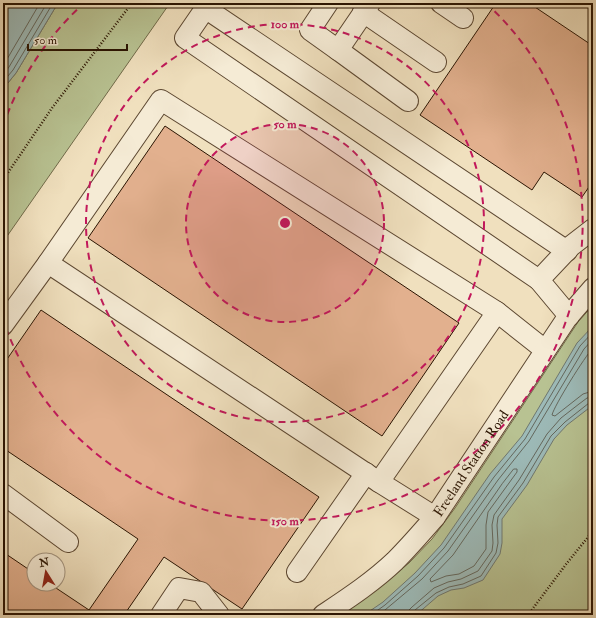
<svg xmlns="http://www.w3.org/2000/svg" width="596" height="618" viewBox="0 0 596 618" font-family="'IM FELL Double Pica',serif">
<style>
.green{fill:#b8c292;stroke:#716b4a}
.water{fill:#9dbbb9;stroke:#6f7870}
.lines{fill:none;stroke-linecap:round;stroke-linejoin:round}
.shore{stroke:#64685e;stroke-width:1}
.building{fill:#e2b08e;stroke:#2a1402}
.minor-casing{stroke:#5c4731;stroke-width:22}
.path{stroke:#2a1402;stroke-width:2.5;stroke-dasharray:1 2;stroke-linecap:butt}
.minor{stroke:#f5ebd5;stroke-width:20}
.ring{fill:none;stroke:#c2185b;stroke-width:2;stroke-dasharray:7 5}
.labels{text-anchor:middle;stroke-width:4;stroke-linejoin:round;paint-order:stroke}
.street-label{font-size:14px;fill:#2a1402;stroke:#f5ebd5}
.centre{fill:#c2185b;stroke:#f5ebd5;stroke-width:2}
.ring-label{font-size:12px;text-anchor:middle;font-weight:bold;fill:#c2185b;stroke:#f5ebd5;stroke-width:4;stroke-linejoin:round;paint-order:stroke}
</style>
<rect width="100%" height="100%" fill="#f0e0be"/>
<filter id="stains"><feTurbulence type="fractalNoise" baseFrequency=".005" numOctaves="4"/><feColorMatrix values="0 0 0 0 .2 0 0 0 0 .09 0 0 0 0 .02 0 0 0 .5 -.17"/></filter>
<radialGradient id="worn" r=".72"><stop offset=".6" stop-color="#630" stop-opacity="0"/><stop offset="1" stop-color="#630" stop-opacity=".3"/></radialGradient>
<g class="green">
<polygon points="58,3 170,3 3,242 3,89 16,73"/>
<polygon points="593,305 593,615 342,615 381,586 409,563 432,539 455,508 578,322"/>
</g>
<g class="water">
<polygon points="3,3 58,3 16,73 3,89"/>
<polygon points="593,326 593,405 567,425 554,439 527,485 502,519 502,543 500,554 483,580 464,588 451,590 438,596 416,615 364,615 383,602 415,573 441,545 490,474 522,436 577,343"/>
</g>
<g class="lines">
<g class="shore">
<polyline points="3,66 40,3"/>
<polyline points="3,75 9,67 47,3"/>
<polyline points="3,82 13,70 53,3"/>
<path d="M593,348C585,356 554,406 552,415L555,416L583,394L593,391"/>
<polygon points="514,469 517,469 517,472 488,512 486,525 486,549 474,566 459,574 446,576 431,582 430,579 453,555 502,484"/>
<polyline points="371,615 385,605 418,576 444,548 494,477 525,439 580,346 593,332"/>
<polyline points="379,615 422,579 448,551 498,480 529,441 584,349 593,339"/>
<polyline points="408,615 409,610 412,607 434,588 448,582 461,579 478,571 492,551 493,543 492,525 494,515 519,480 547,434 561,418 579,404 587,398 593,397"/>
<polyline points="413,615 415,610 436,593 449,587 463,584 481,576 496,553 498,543 497,525 498,517 523,483 551,436 565,422 589,403 593,402"/>
</g>
</g>
<g class="building">
<polygon points="496,3 529,3 593,46 593,186 591,184 582,197 544,172 532,190 420,115"/>
<polygon points="165,126 459,323 382,436 88,238"/>
<polygon points="41,310 319,497 242,609 164,557 124,615 3,615 3,552 34,573 34,584 50,584 89,610 138,539 3,448 3,365"/>
</g>
<g class="lines">
<defs>
<g id="minor">
<polyline points="209,3 185,38 539,280"/>
<polyline points="328,3 310,30 338,50 370,3"/>
<polyline points="441,3 463,18"/>
<polyline points="205,8 567,251"/>
<polyline points="363,12 436,62"/>
<polyline points="338,50 408,101"/>
<polyline points="48,263 379,482"/>
<polyline points="497,312 545,350"/>
<polyline points="569,316 539,280 571,246 593,229"/>
<polyline points="3,325 48,263 161,100 497,312 379,482 435,517"/>
<polyline points="3,494 68,542"/>
<polyline points="297,572 366,473"/>
<polyline points="161,615 179,588 201,592 219,615"/>
<path id="s1" d="M323,615C347,599 373,582 395,561C409,547 422,532 435,517L567,318L593,288"/>
</g>
</defs>
<use href="#minor" class="minor-casing"/>
<g class="path">
<polyline points="3,180 52,108 132,3"/>
<polyline points="528,615 567,563 593,531"/>
</g>
<use href="#minor" class="minor"/>
</g>
<circle cx="285" cy="223" r="99" fill="#c2185b" fill-opacity=".12"/>
<g class="ring">
<circle cx="285" cy="223" r="99"/>
<circle cx="285" cy="223" r="199"/>
<path d="M3 126A298 298 0 0 1 84 3M486 3A298 298 0 1 1 3 320"/>
</g>
<g class="labels">
<g class="street-label">
<text dy="5" stroke="none"><textPath href="#s1" startOffset="214">Freeland Station Road</textPath></text>
</g>
</g>
<circle cx="285" cy="223" r="6" class="centre"/>
<g class="ring-label">
<text x="285" y="28">100 m</text>
<text x="285" y="128">50 m</text>
<text x="285" y="525">150 m</text>
</g>
<rect width="596" height="618" fill="none" stroke="#f0e0be" stroke-width="16"/>
<rect x="4" y="4" width="588" height="610" fill="none" stroke="#2a1402" stroke-width="2"/>
<rect x="8" y="8" width="580" height="602" fill="none" stroke="#2a1402"/>
<g transform="translate(46 572) rotate(349)"><circle r="19" fill="#f5ebd5" stroke="#a49581"/>
<path d="M0-3L7 15L0 10L-7 15Z" fill="#8f2418"/>
<text y="-6" font-size="11" font-weight="bold" text-anchor="middle" fill="#2a1402">N</text>
</g>
<path d="M28 44v6h99v-6" fill="none" stroke="#2a1402" stroke-width="2"/>
<text x="34" y="44" font-size="12" fill="#2a1402" stroke="#f5ebd5" stroke-width="3" paint-order="stroke">50 m</text>
<rect width="100%" height="100%" filter="url(#stains)"/>
<rect width="100%" height="100%" fill="url(#worn)"/>
</svg>
